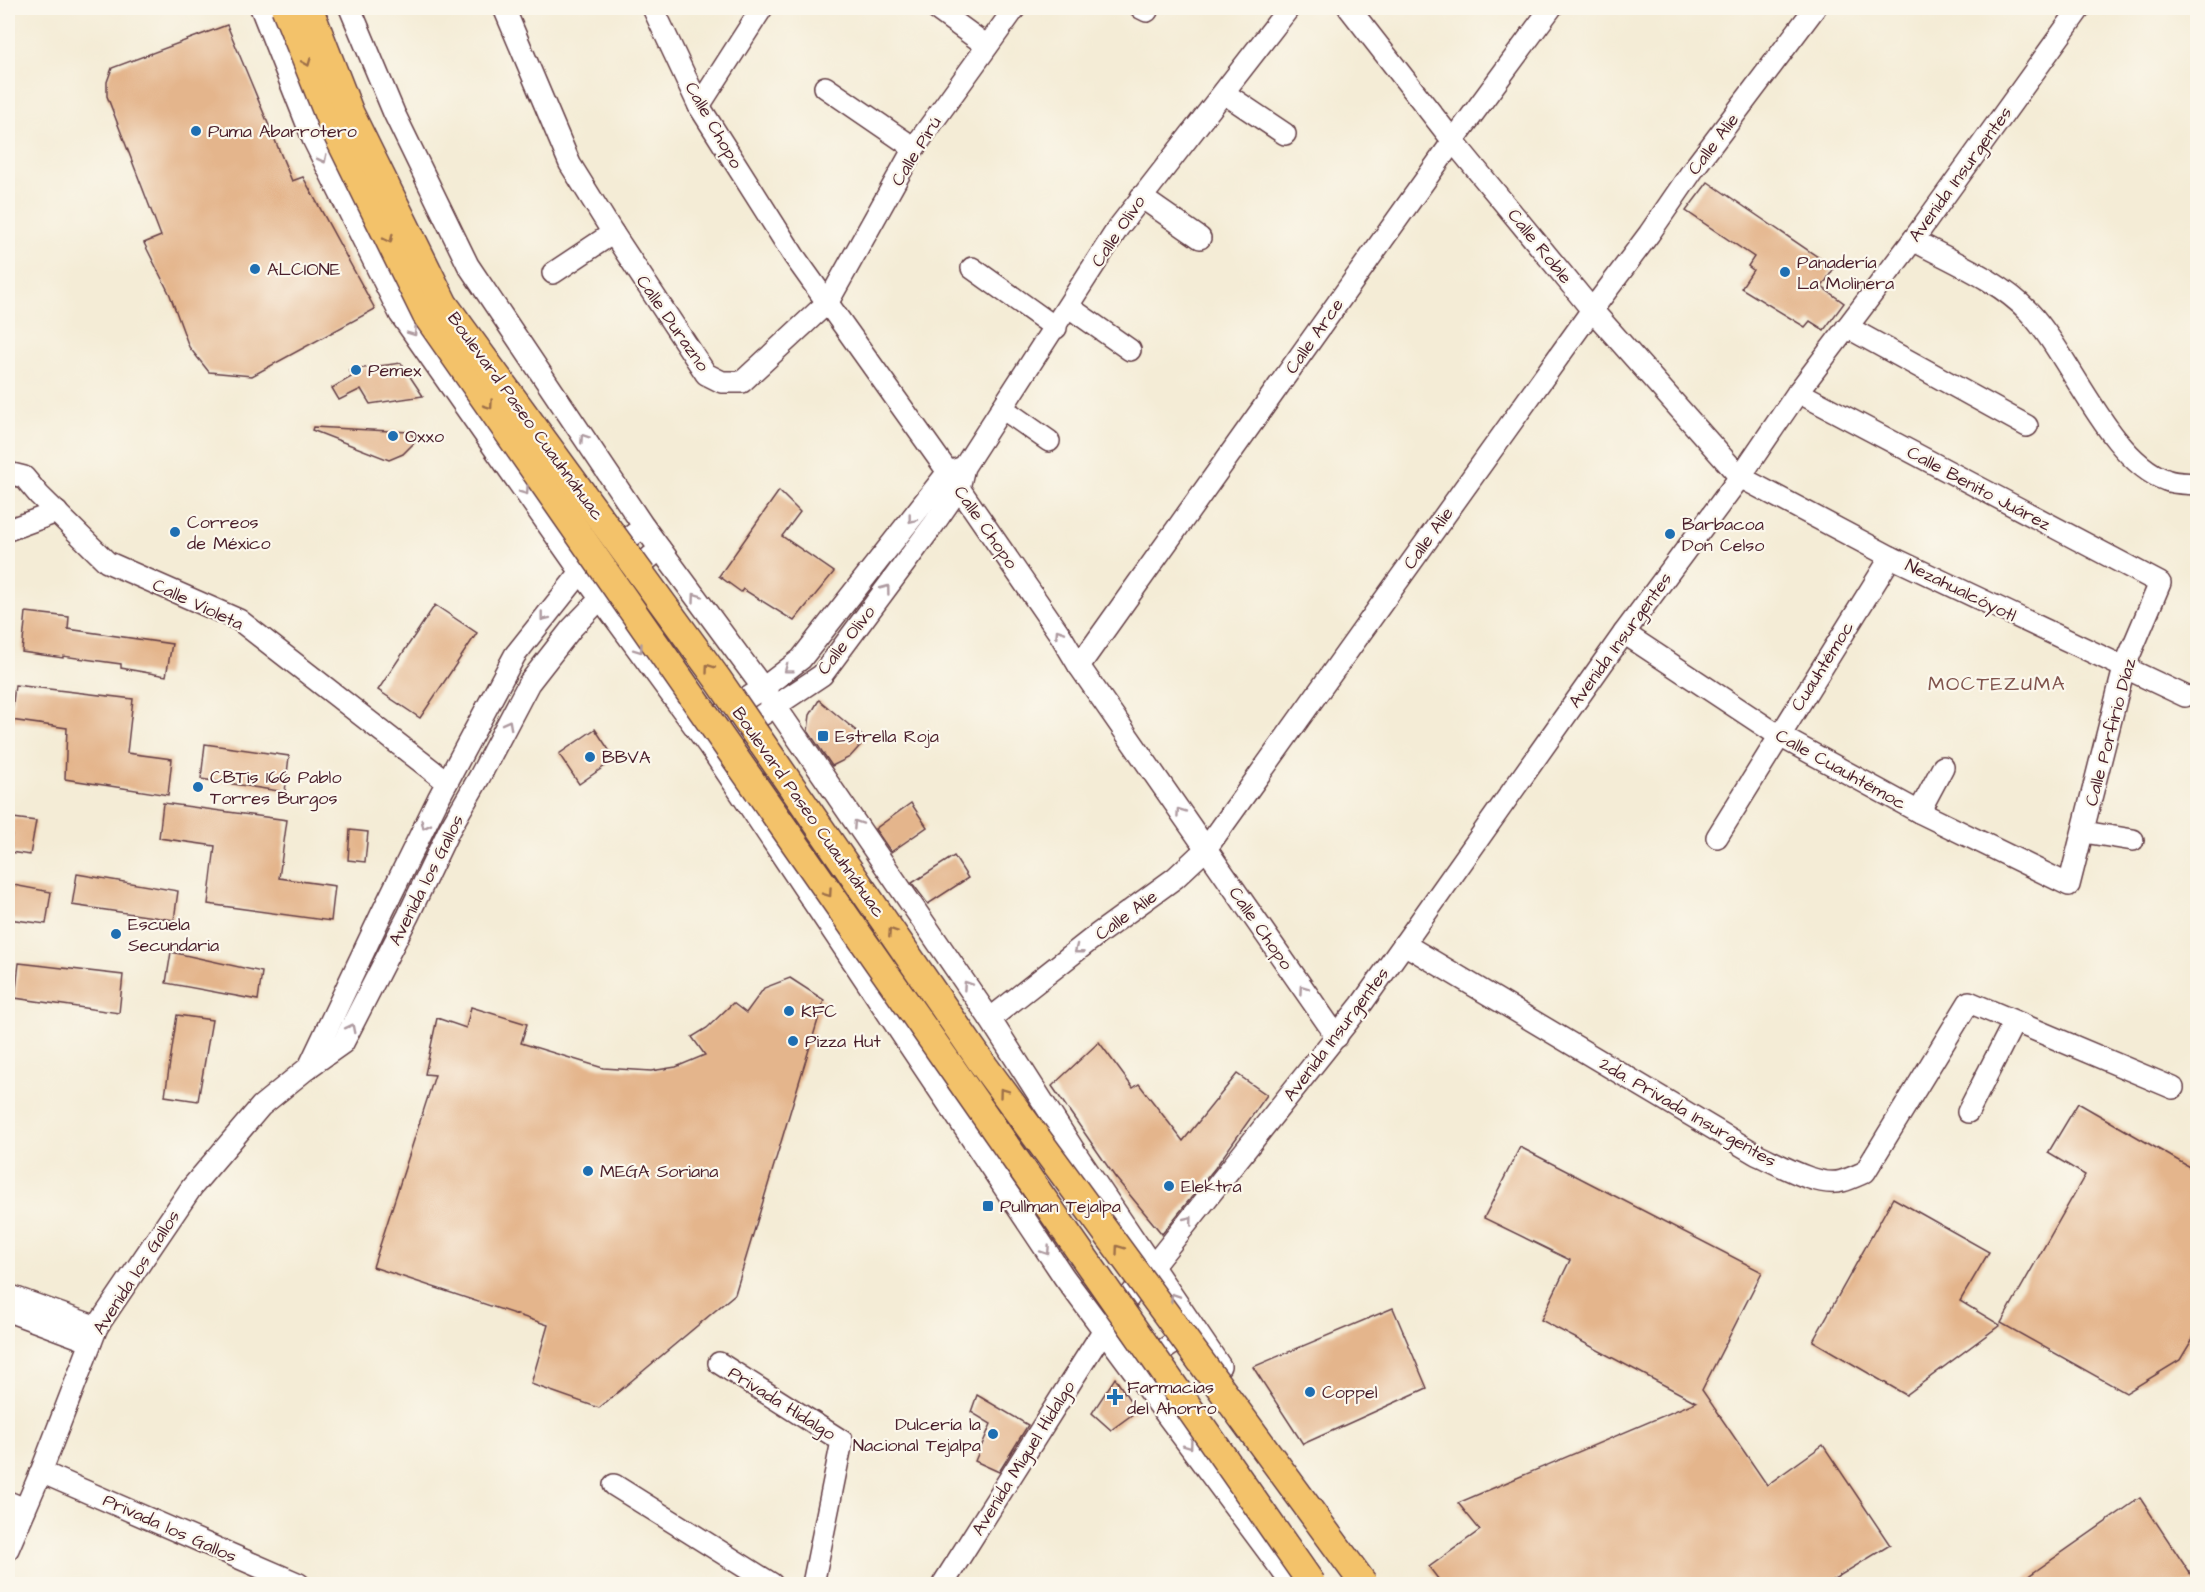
<svg xmlns="http://www.w3.org/2000/svg" width="2205" height="1592" viewBox="0 0 2205 1592" font-family="'Architects Daughter',sans-serif">
<style>
.building{fill:#e4b58c}
.lines{fill:none;stroke-linecap:round;stroke-linejoin:round}
.minor-casing{stroke:#643e45;stroke-width:24}
.minor{stroke:#fff;stroke-width:21}
.major-bridge-casing{stroke:#643e45;stroke-width:30;stroke-linecap:butt}
.major-bridge{stroke:#f3c26a;stroke-width:27}
.oneway{stroke:#9e704a}
.oneway2{stroke:#ae9aa0}
.poi-dot{fill:#1f6fb2;stroke:#fbf7ec;stroke-width:2}
.labels{text-anchor:middle;stroke-width:4.5;stroke-linejoin:round;paint-order:stroke}
.street-label{font-size:18px;fill:#4a1f2b;stroke:#fbf7ec}
.poi-label{font-size:18px;fill:#4a1f2b;stroke:#fbf7ec;text-anchor:start}
.neighbourhood-label{font-size:20px;letter-spacing:1.5px;fill:#80544d;stroke:#fbf7ec}
</style>
<rect width="100%" height="100%" fill="#fbf7ec"/>
<filter id="ink" filterUnits="userSpaceOnUse"><feTurbulence type="fractalNoise" baseFrequency=".0167" numOctaves="2"/><feDisplacementMap in="SourceGraphic" scale="12" xChannelSelector="R" yChannelSelector="G"/><feConvolveMatrix kernelMatrix="1 2 1 2 8 2 1 2 1" color-interpolation-filters="sRGB"/></filter>
<filter id="wash" filterUnits="userSpaceOnUse"><feTurbulence type="fractalNoise" baseFrequency=".008" numOctaves="4" result="noise"/><feDisplacementMap in="SourceGraphic" scale="24" xChannelSelector="R" yChannelSelector="G"/><feGaussianBlur stdDeviation="1.35" result="paint"/><feColorMatrix in="noise" values="0 0 0 0 0 0 0 0 0 0 0 0 0 0 0 0 0 1.4 0 .05"/><feComposite in="paint" operator="in"/></filter>
<g filter="url(#wash)">
<rect width="100%" height="100%" fill="#f4ecd6"/>
<g id="blocks">
<g class="building">
<polygon points="227,25 292,181 303,177 375,309 252,376 209,372 189,347 170,295 144,243 161,236 107,96 107,82 112,68"/>
<polygon points="1708,182 1834,268 1822,287 1844,303 1824,330 1810,321 1805,327 1741,288 1753,270 1748,266 1754,257 1686,211"/>
<polygon points="401,363 423,396 370,404 361,389 339,400 332,388 353,376 349,370"/>
<polygon points="313,427 409,432 417,440 403,454 389,460 312,430"/>
<polygon points="779,491 800,512 782,536 834,572 794,621 743,589 741,592 719,576"/>
<polygon points="435,605 477,633 420,718 378,690"/>
<polygon points="26,612 69,617 68,629 172,644 166,676 121,668 121,664 63,656 63,658 22,652"/>
<polygon points="15,685 133,699 127,753 172,759 168,795 65,779 67,728 11,720"/>
<polygon points="819,700 866,739 850,757 832,766 808,731 810,715"/>
<polygon points="595,729 615,759 579,784 559,754"/>
<polygon points="205,744 289,756 285,792 201,779"/>
<polygon points="163,803 287,820 279,878 335,886 331,921 208,904 215,846 159,838"/>
<polygon points="911,803 927,827 891,852 875,829"/>
<polygon points="13,818 36,821 30,855 10,852"/>
<polygon points="350,830 368,832 365,862 348,860"/>
<polygon points="954,856 968,878 928,904 912,883"/>
<polygon points="77,874 178,891 174,920 72,905"/>
<polygon points="8,884 51,892 46,924 8,919"/>
<polygon points="171,952 262,972 258,1000 166,983"/>
<polygon points="19,963 123,975 119,1013 15,998"/>
<polygon points="790,978 824,1000 735,1294 599,1408 531,1384 548,1325 373,1267 435,1075 425,1074 437,1018 466,1028 471,1007 527,1024 521,1043 603,1068 651,1071 676,1067 705,1055 692,1037 707,1028 733,1003 746,1013 764,988"/>
<polygon points="177,1015 212,1020 198,1101 165,1096"/>
<polygon points="1099,1042 1133,1088 1139,1084 1183,1141 1237,1074 1267,1095 1215,1168 1162,1234 1115,1177 1052,1086"/>
<polygon points="2078,1103 2198,1172 2198,1330 2180,1360 2126,1393 2001,1323 2085,1175 2048,1153"/>
<polygon points="1520,1147 1762,1272 1702,1390 1767,1485 1823,1445 1890,1545 1826,1584 1442,1584 1429,1567 1480,1530 1458,1503 1696,1402 1541,1320 1570,1260 1484,1218"/>
<polygon points="1893,1198 1989,1252 1960,1301 2000,1325 1906,1395 1813,1341"/>
<polygon points="1393,1308 1427,1388 1303,1444 1253,1367"/>
<polygon points="1115,1378 1137,1411 1111,1430 1092,1413"/>
<polygon points="977,1395 1028,1425 999,1472 975,1461 991,1424 971,1412"/>
<polygon points="2140,1498 2197,1584 2017,1584"/>
</g>
</g>
</g>
<g filter="url(#ink)">
<use href="#blocks" fill-opacity="0" stroke="#643e45" stroke-width="1.5"/>
<g class="lines">
<defs>
<g id="minor">
<polyline points="261,8 313,139 400,314 581,572 711,749 1064,1277 1292,1584"/>
<polyline points="350,8 394,113 468,265 644,527 763,688 990,1019 1079,1158 1220,1366"/>
<polyline points="504,8 570,164 613,233 706,374 722,382 742,382 828,302 914,148 1015,8"/>
<polyline points="653,8 699,106 794,256 948,472 1061,636 1079,666 1337,1037"/>
<polyline points="935,8 987,46"/>
<polyline points="1141,8 1147,11"/>
<polyline points="1349,8 1453,141 1592,310 1740,477 1891,557 2185,696"/>
<polyline points="825,87 914,148"/>
<polyline points="1224,93 1285,134"/>
<polyline points="699,106 762,8"/>
<polyline points="1141,197 1200,238"/>
<path d="M1913,240C1951,261 1999,280 2029,312C2071,356 2109,460 2166,480C2175,484 2188,483 2198,484"/>
<polyline points="972,268 1056,328"/>
<polyline points="553,273 613,233"/>
<polyline points="1069,307 1130,350"/>
<polyline points="1847,327 2027,426"/>
<polyline points="1002,408 1049,441"/>
<polyline points="8,473 24,477 39,495 107,562 239,620 447,782"/>
<polyline points="8,530 57,512"/>
<polyline points="1624,633 1778,735 1919,812 2069,885 2124,668 2160,583 1798,392"/>
<polyline points="1079,666 1453,141 1551,8"/>
<polyline points="697,730 763,688 801,659 948,472 961,468"/>
<polyline points="711,749 822,675 934,524 959,488 964,467 1118,228 1289,8"/>
<polyline points="1919,812 1943,767"/>
<polyline points="2084,832 2133,840"/>
<polyline points="1717,837 1891,557"/>
<path d="M1404,944L1756,1154C1779,1164 1818,1188 1842,1181C1850,1179 1858,1175 1865,1172L1969,1002L2173,1088"/>
<polyline points="990,1019 1098,934 1175,878 1206,849 1592,310 1649,234 1695,167 1815,8"/>
<polyline points="309,1067 382,913 438,799 515,655 581,572 644,527"/>
<polyline points="1968,1112 2014,1022"/>
<polyline points="8,1295 97,1327"/>
<polyline points="8,1311 91,1342"/>
<polyline points="719,1363 842,1441 813,1584"/>
<polyline points="1140,1366 1194,1329"/>
<polyline points="41,1472 299,1584"/>
<polyline points="614,1485 772,1584"/>
<polyline points="8,1502 25,1509"/>
<polyline points="8,1549 41,1472 97,1327 192,1187 261,1106 309,1067 343,1043 408,916 449,830 480,776 529,683 572,628 601,598 660,549"/>
<polyline points="943,1584 1103,1331 1153,1266 1361,1005 1624,633 1740,477 1798,392 1913,240 2080,8"/>
</g>
</defs>
<use href="#minor" class="minor-casing"/>
<use href="#minor" class="minor"/>
<defs>
<g id="major-bridge">
<polyline points="285,8 331,122 426,315 1312,1584"/>
<polyline points="309,8 350,113 444,304 717,678 982,1063 1364,1584"/>
</g>
</defs>
<use href="#major-bridge" class="major-bridge-casing"/>
<use href="#major-bridge" class="major-bridge"/>
</g>
<defs><path id="oneway-chevron" d="M-2-3.5L2.5 0L-2 3.5" fill="none" stroke-width="1.6" stroke-linecap="round" stroke-linejoin="round" transform="scale(1.5)"/></defs>
<g class="oneway">
<use href="#oneway-chevron" transform="translate(307 62) rotate(68)"/>
<use href="#oneway-chevron" transform="translate(389 239) rotate(64)"/>
<use href="#oneway-chevron" transform="translate(489 405) rotate(55)"/>
<use href="#oneway-chevron" transform="translate(709 668) rotate(-126)"/>
<use href="#oneway-chevron" transform="translate(828 893) rotate(55)"/>
<use href="#oneway-chevron" transform="translate(892 932) rotate(-124)"/>
<use href="#oneway-chevron" transform="translate(1003 1092) rotate(-126)"/>
<use href="#oneway-chevron" transform="translate(1119 1249) rotate(-126)"/>
</g>
<g class="oneway2">
<use href="#oneway-chevron" transform="translate(323 159) rotate(63)"/>
<use href="#oneway-chevron" transform="translate(413 332) rotate(55)"/>
<use href="#oneway-chevron" transform="translate(584 438) rotate(-124)"/>
<use href="#oneway-chevron" transform="translate(525 491) rotate(55)"/>
<use href="#oneway-chevron" transform="translate(912 519) rotate(128)"/>
<use href="#oneway-chevron" transform="translate(886 589) rotate(-53)"/>
<use href="#oneway-chevron" transform="translate(696 597) rotate(-126)"/>
<use href="#oneway-chevron" transform="translate(544 617) rotate(128)"/>
<use href="#oneway-chevron" transform="translate(1059 633) rotate(-123)"/>
<use href="#oneway-chevron" transform="translate(639 649) rotate(54)"/>
<use href="#oneway-chevron" transform="translate(788 669) rotate(143)"/>
<use href="#oneway-chevron" transform="translate(508 724) rotate(-62)"/>
<use href="#oneway-chevron" transform="translate(1180 812) rotate(-125)"/>
<use href="#oneway-chevron" transform="translate(857 824) rotate(-124)"/>
<use href="#oneway-chevron" transform="translate(425 825) rotate(116)"/>
<use href="#oneway-chevron" transform="translate(1078 950) rotate(142)"/>
<use href="#oneway-chevron" transform="translate(967 985) rotate(-124)"/>
<use href="#oneway-chevron" transform="translate(1303 989) rotate(-125)"/>
<use href="#oneway-chevron" transform="translate(351 1028) rotate(-63)"/>
<use href="#oneway-chevron" transform="translate(1189 1220) rotate(-51)"/>
<use href="#oneway-chevron" transform="translate(1046 1251) rotate(56)"/>
<use href="#oneway-chevron" transform="translate(1174 1297) rotate(-123)"/>
<use href="#oneway-chevron" transform="translate(1189 1445) rotate(54)"/>
</g>
</g>
<g class="poi-dot">
<circle cx="196" cy="131" r="6"/>
<circle cx="255" cy="269" r="6"/>
<circle cx="1785" cy="272" r="6"/>
<circle cx="356" cy="370" r="6"/>
<circle cx="393" cy="436" r="6"/>
<circle cx="175" cy="532" r="6"/>
<circle cx="1670" cy="534" r="6"/>
<rect x="817" y="730" width="12" height="12" rx="3"/>
<circle cx="590" cy="757" r="6"/>
<circle cx="198" cy="787" r="6"/>
<circle cx="116" cy="934" r="6"/>
<circle cx="789" cy="1011" r="6"/>
<circle cx="793" cy="1041" r="6"/>
<circle cx="588" cy="1171" r="6"/>
<circle cx="1169" cy="1186" r="6"/>
<rect x="982" y="1200" width="12" height="12" rx="3"/>
<circle cx="1310" cy="1392" r="6"/>
<path d="M1112 1388h6v6h6v6h-6v6h-6v-6h-6v-6h6z"/>
<circle cx="993" cy="1434" r="6"/>
</g>
<g class="labels">
<g class="street-label">
<text transform="translate(714 125) rotate(60)" y="6">Calle Chopo</text>
<text transform="translate(1713 144) rotate(-53)" y="6">Calle Alie</text>
<text transform="translate(916 151) rotate(-58)" y="6">Calle Pirú</text>
<text transform="translate(1960 174) rotate(-54)" y="6">Avenida Insurgentes</text>
<text transform="translate(1118 231) rotate(-56)" y="6">Calle Olivo</text>
<text transform="translate(1540 246) rotate(51)" y="6">Calle Roble</text>
<text transform="translate(673 323) rotate(55)" y="6">Calle Durazno</text>
<text transform="translate(1314 336) rotate(-55)" y="6">Calle Arce</text>
<text transform="translate(526 416) rotate(54)" y="6">Boulevard Paseo Cuauhnáhuac</text>
<text transform="translate(1979 488) rotate(28)" y="6">Calle Benito Juárez</text>
<text transform="translate(986 527) rotate(55)" y="6">Calle Chopo</text>
<text transform="translate(1428 538) rotate(-54)" y="6">Calle Alie</text>
<text transform="translate(1961 590) rotate(26)" y="6">Nezahualcóyotl</text>
<text transform="translate(198 604) rotate(25)" y="6">Calle Violeta</text>
<text transform="translate(846 640) rotate(-52)" y="6">Calle Olivo</text>
<text transform="translate(1620 640) rotate(-54)" y="6">Avenida Insurgentes</text>
<text transform="translate(1822 666) rotate(-58)" y="6">Cuauhtémoc</text>
<text transform="translate(2110 732) rotate(-75)" y="6">Calle Porfirio Díaz</text>
<text transform="translate(1841 769) rotate(29)" y="6">Calle Cuauhtémoc</text>
<text transform="translate(809 812) rotate(55)" y="6">Boulevard Paseo Cuauhnáhuac</text>
<text transform="translate(426 880) rotate(-63)" y="6">Avenida los Gallos</text>
<text transform="translate(1126 915) rotate(-36)" y="6">Calle Alie</text>
<text transform="translate(1261 928) rotate(55)" y="6">Calle Chopo</text>
<text transform="translate(1336 1034) rotate(-53)" y="6">Avenida Insurgentes</text>
<text transform="translate(1688 1112) rotate(30)" y="6">2da. Privada Insurgentes</text>
<text transform="translate(136 1272) rotate(-57)" y="6">Avenida los Gallos</text>
<text transform="translate(782 1403) rotate(32)" y="6">Privada Hidalgo</text>
<text transform="translate(1023 1458) rotate(-58)" y="6">Avenida Miguel Hidalgo</text>
<text transform="translate(170 1528) rotate(24)" y="6">Privada los Gallos</text>
</g>
<g class="poi-label">
<text x="208" y="137">Puma Abarrotero</text>
<text x="1797" y="268">Panadería<tspan x="1797" dy="21">La Molinera</tspan></text>
<text x="267" y="275">ALCIONE</text>
<text x="368" y="376">Pemex</text>
<text x="405" y="442">Oxxo</text>
<text x="187" y="528">Correos<tspan x="187" dy="21">de México</tspan></text>
<text x="1682" y="530">Barbacoa<tspan x="1682" dy="21">Don Celso</tspan></text>
<text x="835" y="742">Estrella Roja</text>
<text x="602" y="763">BBVA</text>
<text x="210" y="783">CBTis 166 Pablo<tspan x="210" dy="21">Torres Burgos</tspan></text>
<text x="128" y="930">Escuela<tspan x="128" dy="21">Secundaria</tspan></text>
<text x="801" y="1017">KFC</text>
<text x="805" y="1047">Pizza Hut</text>
<text x="600" y="1177">MEGA Soriana</text>
<text x="1181" y="1192">Elektra</text>
<text x="1000" y="1212">Pullman Tejalpa</text>
<text x="1127" y="1393">Farmacias<tspan x="1127" dy="21">del Ahorro</tspan></text>
<text x="1322" y="1398">Coppel</text>
<text x="981" y="1430" text-anchor="end">Dulcería la<tspan x="981" dy="21">Nacional Tejalpa</tspan></text>
</g>
<g class="neighbourhood-label">
<text x="1997" y="690">MOCTEZUMA</text>
</g>
</g>
<rect width="2205" height="1592" fill="none" stroke="#fbf7ec" stroke-width="30"/>
</svg>
